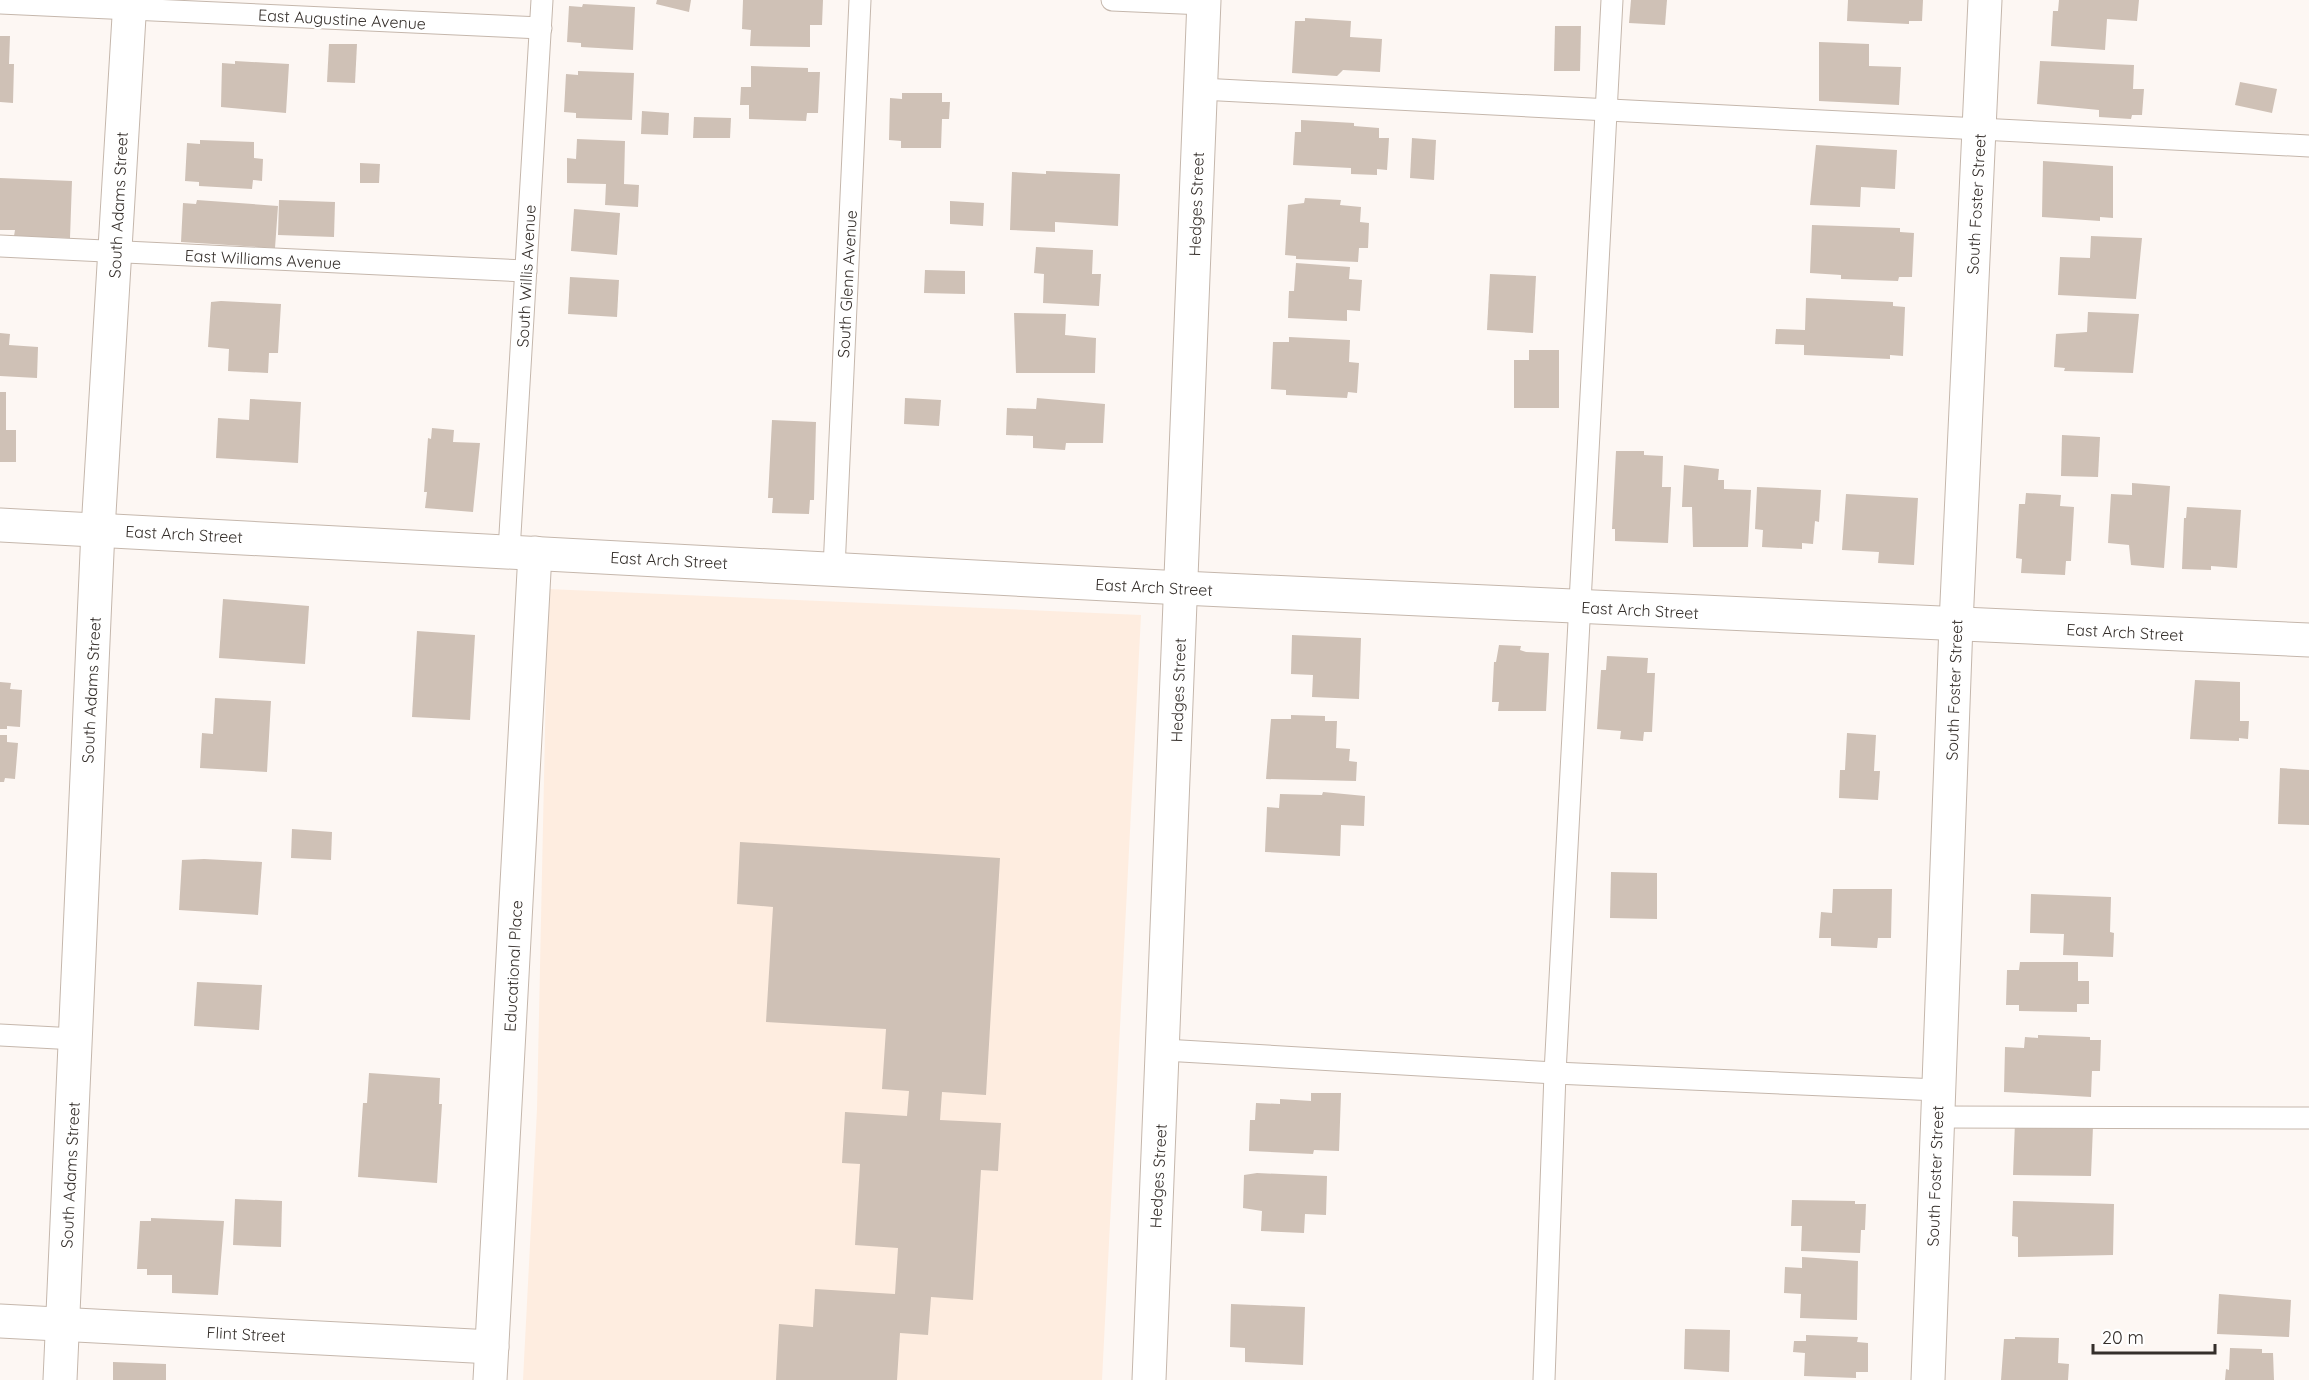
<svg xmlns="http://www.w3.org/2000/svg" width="2309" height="1380" viewBox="0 0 2309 1380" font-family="Quicksand,sans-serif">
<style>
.built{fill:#feede0}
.building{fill:#cfc1b6}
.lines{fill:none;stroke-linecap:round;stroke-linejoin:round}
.service-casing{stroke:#c5b7ac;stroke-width:23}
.minor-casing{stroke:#c5b7ac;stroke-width:35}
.tertiary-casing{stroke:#c5b7ac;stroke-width:35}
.service{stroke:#fff;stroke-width:21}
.minor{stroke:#fff;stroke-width:33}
.tertiary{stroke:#fff;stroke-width:33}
.labels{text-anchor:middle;stroke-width:5;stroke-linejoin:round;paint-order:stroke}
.street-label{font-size:16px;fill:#352f2b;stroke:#fff}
</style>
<rect width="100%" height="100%" fill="#fdf7f3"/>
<polygon class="built" points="548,589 1141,615 1102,1380 523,1380 537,1109"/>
<g class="building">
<polygon points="657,0 691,0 689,12 656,4"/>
<polygon points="743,0 823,0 822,25 810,25 810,47 750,46 751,30 742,29"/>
<polygon points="1631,0 1667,0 1665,25 1629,23"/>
<polygon points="1848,0 1923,0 1922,21 1909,21 1909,24 1847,21"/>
<polygon points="2059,0 2139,0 2137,21 2107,19 2105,50 2051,46 2053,11 2058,11"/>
<polygon points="583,4 635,7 633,50 581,47 581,43 567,42 569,6 582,7"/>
<polygon points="1305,18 1351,21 1350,37 1382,39 1380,72 1343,70 1337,76 1292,73 1295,21 1305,21"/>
<polygon points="1555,26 1581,26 1580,71 1554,71"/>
<polygon points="0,36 10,36 9,64 14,64 13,103 0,102"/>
<polygon points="1819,42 1869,44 1869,66 1901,67 1899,105 1819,101"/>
<polygon points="329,44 357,44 355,83 327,82"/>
<polygon points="235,61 289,64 286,113 221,107 222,63 235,64"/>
<polygon points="2040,61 2134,65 2133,89 2144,89 2142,115 2132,115 2131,119 2099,117 2099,110 2037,104"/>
<polygon points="751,66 808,68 808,72 820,72 818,113 807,113 806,121 749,119 749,105 740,105 741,87 751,87"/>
<polygon points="578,71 634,73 632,120 576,118 576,113 564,112 566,74 578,75"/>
<polygon points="2240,82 2277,89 2272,113 2235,105"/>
<polygon points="902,93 942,93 942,102 950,102 949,119 942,119 941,148 901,148 901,141 889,140 890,98 902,99"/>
<polygon points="642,111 669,113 668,135 641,134"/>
<polygon points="694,117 731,118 730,138 693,138"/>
<polygon points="1301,120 1354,123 1354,126 1379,128 1379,138 1389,138 1387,170 1377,169 1377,175 1351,174 1351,168 1293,165 1295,132 1301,132"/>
<polygon points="1412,138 1436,140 1434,180 1410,178"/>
<polygon points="577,139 625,141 624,184 639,185 638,207 605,205 606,184 567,183 567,158 576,159"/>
<polygon points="200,140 254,142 254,158 263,159 262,181 253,180 252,189 199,186 199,182 185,181 187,143 200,144"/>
<polygon points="1816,145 1897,150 1895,189 1861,187 1860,207 1810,205"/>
<polygon points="2043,161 2113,166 2113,218 2100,217 2100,221 2042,217"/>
<polygon points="360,163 380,164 379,183 360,183"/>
<polygon points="1046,171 1120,174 1118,226 1055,222 1055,232 1010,230 1012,172 1046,174"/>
<polygon points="0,178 72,181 70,238 14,236 15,230 0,230"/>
<polygon points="1305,198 1341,200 1340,205 1361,207 1360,222 1369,223 1368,248 1359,248 1358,262 1296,259 1296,256 1285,255 1288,205 1304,203"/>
<polygon points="197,200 278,206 275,248 181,242 183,203 196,204"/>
<polygon points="279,200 335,202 334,237 278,235"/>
<polygon points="950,201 984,203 983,226 950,224"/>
<polygon points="574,209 620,213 617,255 571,251"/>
<polygon points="1812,225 1900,228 1900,232 1914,233 1912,277 1899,277 1898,281 1841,279 1841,275 1810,273"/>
<polygon points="2091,236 2142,238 2136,299 2058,295 2060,257 2090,258"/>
<polygon points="1036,247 1093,250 1092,274 1101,274 1099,306 1043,303 1044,274 1034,273"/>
<polygon points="1296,263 1350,267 1349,279 1362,280 1360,311 1347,310 1347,321 1288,318 1289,291 1294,291"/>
<polygon points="925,270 965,271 965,294 924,293"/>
<polygon points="1490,274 1536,276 1533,333 1487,330"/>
<polygon points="570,277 619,280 617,317 568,314"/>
<polygon points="1806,298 1893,302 1893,306 1905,307 1903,356 1890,355 1890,359 1804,355 1804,345 1775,344 1776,329 1805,330"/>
<polygon points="221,301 281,304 278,353 269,353 268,373 228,371 229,349 208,347 211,302"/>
<polygon points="2088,312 2139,314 2133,373 2064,371 2065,368 2054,367 2056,334 2087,332"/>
<polygon points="1014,313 1066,314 1065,335 1096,338 1095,373 1016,373"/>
<polygon points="0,333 10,334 9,345 38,347 37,378 0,376"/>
<polygon points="1289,337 1350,340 1349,362 1359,363 1357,393 1348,392 1347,398 1286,395 1286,390 1271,389 1273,342 1289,342"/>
<polygon points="1529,350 1559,350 1559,408 1514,408 1514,360 1529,360"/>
<polygon points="0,392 6,392 6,430 16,430 16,462 0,462"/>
<polygon points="905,398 941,400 939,426 904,424"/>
<polygon points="1037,398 1105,404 1103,443 1066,443 1065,450 1033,448 1033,436 1006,435 1007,408 1036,409"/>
<polygon points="250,399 301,402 298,463 216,458 218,418 249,420"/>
<polygon points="772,420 816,422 814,500 810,500 809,514 772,513 773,498 768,498"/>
<polygon points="432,428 454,430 453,442 480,443 473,512 425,508 427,492 424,492 428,438 431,439"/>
<polygon points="2062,435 2100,437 2098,477 2061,476"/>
<polygon points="1616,451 1644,451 1644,455 1663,456 1662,487 1671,487 1668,543 1615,541 1615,529 1612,529"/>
<polygon points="1684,465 1719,469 1718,480 1724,480 1724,489 1751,490 1748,547 1693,547 1692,507 1682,507"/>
<polygon points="2132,483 2170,486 2164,568 2131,565 2129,545 2108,543 2111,494 2132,495"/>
<polygon points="1757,487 1821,490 1819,522 1815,521 1813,544 1802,543 1802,549 1762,547 1763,530 1755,529"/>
<polygon points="2026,493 2061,495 2060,506 2074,507 2071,561 2066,561 2065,575 2021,573 2022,559 2016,558 2019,504 2025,504"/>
<polygon points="1846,494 1918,498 1914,565 1878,563 1879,552 1842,550"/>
<polygon points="2187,507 2241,510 2237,568 2211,566 2211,570 2182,569 2184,518 2186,518"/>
<polygon points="223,599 309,606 305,664 219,658"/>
<polygon points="417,631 475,635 470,720 412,717"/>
<polygon points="1292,635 1361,638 1359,699 1312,697 1313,675 1291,674"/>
<polygon points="1499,645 1521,646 1520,650 1526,652 1549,653 1546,711 1498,711 1499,702 1492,702 1494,662 1496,662"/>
<polygon points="1607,656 1648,658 1647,673 1655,673 1652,732 1644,732 1643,741 1620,739 1621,731 1597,729 1601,670 1606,670"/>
<polygon points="2195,680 2240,682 2240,721 2249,721 2248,739 2239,738 2239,741 2190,739"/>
<polygon points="0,682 11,683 10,689 22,690 20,727 7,726 7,729 0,729"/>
<polygon points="215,698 271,701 267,772 200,768 202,733 213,734"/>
<polygon points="1291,715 1325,716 1325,721 1337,721 1336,748 1350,749 1349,761 1357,762 1356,781 1266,779 1271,719 1291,719"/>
<polygon points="1847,733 1876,735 1874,771 1880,771 1878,800 1839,798 1840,770 1845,770"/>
<polygon points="0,735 7,735 7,742 18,743 15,779 5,778 4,782 0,782"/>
<polygon points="2280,768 2309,770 2309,825 2278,824"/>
<polygon points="1323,792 1365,796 1364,826 1341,825 1340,856 1265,852 1267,807 1279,808 1280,794 1322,795"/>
<polygon points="292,829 332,832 331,860 291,858"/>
<polygon points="740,842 1000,858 986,1095 942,1092 940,1120 1001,1123 998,1171 981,1170 973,1300 931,1297 928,1335 900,1333 897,1380 776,1380 779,1324 813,1327 815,1289 895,1294 898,1248 855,1245 860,1164 842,1163 845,1112 907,1116 909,1091 882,1089 886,1029 766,1022 773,907 737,904"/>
<polygon points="204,859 262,862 258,915 179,910 182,860"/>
<polygon points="1611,872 1657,873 1657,919 1610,918"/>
<polygon points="1833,889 1892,889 1891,938 1878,938 1877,948 1831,946 1831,938 1819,938 1821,912 1832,913"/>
<polygon points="2031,894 2111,897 2110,932 2114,933 2113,957 2063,955 2064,934 2030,933"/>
<polygon points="2020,962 2078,962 2078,981 2089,981 2089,1004 2077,1004 2077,1012 2019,1011 2019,1005 2006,1005 2007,970 2019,970"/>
<polygon points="197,982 262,985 259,1030 194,1026"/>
<polygon points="2038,1035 2090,1037 2090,1040 2101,1040 2100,1071 2092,1071 2091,1097 2004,1092 2005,1047 2024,1048 2025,1037 2038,1038"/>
<polygon points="369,1073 440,1078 439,1104 442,1104 437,1183 358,1177 363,1103 367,1103"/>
<polygon points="1311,1093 1341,1093 1339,1151 1314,1150 1313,1154 1249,1151 1250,1120 1255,1120 1256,1103 1280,1104 1280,1099 1311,1101"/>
<polygon points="2015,1122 2093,1126 2091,1176 2013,1175"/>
<polygon points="1257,1173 1327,1176 1326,1215 1305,1214 1304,1233 1261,1231 1262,1211 1243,1208 1244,1175"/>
<polygon points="235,1199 282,1201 281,1247 233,1245"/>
<polygon points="1792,1200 1855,1201 1855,1204 1866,1204 1865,1230 1861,1230 1860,1253 1801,1251 1802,1226 1791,1226"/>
<polygon points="2013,1201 2114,1204 2113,1255 2018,1257 2018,1237 2012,1236"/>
<polygon points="151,1218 224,1221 218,1295 172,1293 172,1275 147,1275 147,1269 137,1269 140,1221 151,1221"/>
<polygon points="1802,1257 1858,1261 1857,1320 1800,1318 1801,1294 1784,1293 1785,1267 1802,1268"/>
<polygon points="2219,1294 2291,1300 2289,1337 2217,1334"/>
<polygon points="1231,1304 1305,1307 1303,1365 1245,1362 1245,1348 1230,1347"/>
<polygon points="1685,1329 1730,1330 1729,1372 1684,1369"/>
<polygon points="1806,1335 1858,1337 1857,1342 1868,1343 1868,1372 1856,1372 1856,1378 1804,1376 1805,1353 1793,1352 1794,1341 1806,1341"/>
<polygon points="2015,1337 2059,1338 2058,1363 2069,1364 2068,1380 2001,1380 2004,1339 2015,1339"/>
<polygon points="2230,1348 2262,1349 2262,1353 2273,1353 2274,1380 2225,1380 2226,1369 2229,1370"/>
<polygon points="113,1362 166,1364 166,1380 113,1380"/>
</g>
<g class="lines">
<defs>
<g id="service">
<polyline points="1112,0 1204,4"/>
<polyline points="0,3 541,28"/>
<polyline points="1201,89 2309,146"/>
<polyline points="0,246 526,271"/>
<polyline points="509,551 542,0"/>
<polyline points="834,569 860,0"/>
<polyline points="0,1035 76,1039"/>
<polyline points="1164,1050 1555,1073 1938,1090"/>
<polyline points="1937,1117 2309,1118"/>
<polyline points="1544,1380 1555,1073 1612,0"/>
</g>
<g id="minor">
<polyline points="0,525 1182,588 2309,640"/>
<polyline points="0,1321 492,1347"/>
<polyline points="60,1380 98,530 130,0"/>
<polyline points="490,1380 535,553"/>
<polyline points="1928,1380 1956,624 1985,0"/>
</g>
<polyline id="tertiary" points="1149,1380 1204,0"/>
</defs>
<use href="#service" class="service-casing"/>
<use href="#minor" class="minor-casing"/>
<use href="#tertiary" class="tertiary-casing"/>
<use href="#service" class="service"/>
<use href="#minor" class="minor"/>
<use href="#tertiary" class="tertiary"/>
</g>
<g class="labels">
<g class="street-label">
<text transform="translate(342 19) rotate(3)" y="6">East Augustine Avenue</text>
<text transform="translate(1196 204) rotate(-88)" y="6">Hedges Street</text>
<text transform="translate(1976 204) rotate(-87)" y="6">South Foster Street</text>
<text transform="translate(118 205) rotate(-87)" y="6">South Adams Street</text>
<text transform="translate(263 259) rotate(3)" y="6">East Williams Avenue</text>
<text transform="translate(526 276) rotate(-87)" y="6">South Willis Avenue</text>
<text transform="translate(847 284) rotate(-87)" y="6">South Glenn Avenue</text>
<text transform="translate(184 534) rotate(3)" y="6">East Arch Street</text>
<text transform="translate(669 560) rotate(3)" y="6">East Arch Street</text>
<text transform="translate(1154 587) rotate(3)" y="6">East Arch Street</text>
<text transform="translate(1640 610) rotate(3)" y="6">East Arch Street</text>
<text transform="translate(2125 632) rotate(3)" y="6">East Arch Street</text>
<text transform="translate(91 690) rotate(-87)" y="6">South Adams Street</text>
<text transform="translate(1178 690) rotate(-88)" y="6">Hedges Street</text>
<text transform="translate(1954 690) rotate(-88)" y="6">South Foster Street</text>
<text transform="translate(513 966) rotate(-87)" y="6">Educational Place</text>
<text transform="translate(70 1175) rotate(-87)" y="6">South Adams Street</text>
<text transform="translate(1158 1176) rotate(-87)" y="6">Hedges Street</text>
<text transform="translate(1935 1176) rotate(-88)" y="6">South Foster Street</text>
<text transform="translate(246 1334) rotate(3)" y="6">Flint Street</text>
</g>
</g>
<path d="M2093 1344v9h122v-9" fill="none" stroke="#352f2b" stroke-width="3"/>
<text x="2102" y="1344" font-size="18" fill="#352f2b" stroke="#ffffff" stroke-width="4.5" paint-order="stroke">20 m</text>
</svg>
